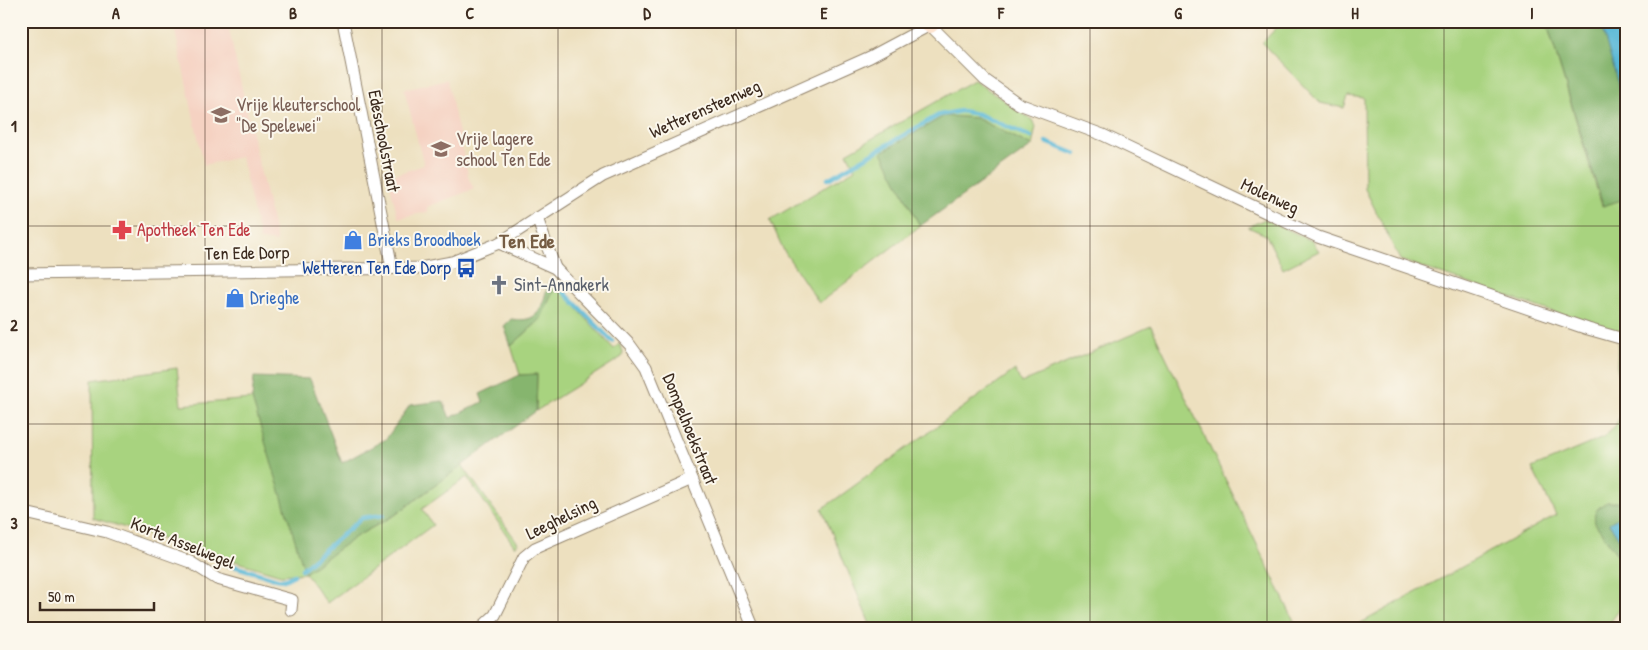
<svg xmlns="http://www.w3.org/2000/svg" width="1648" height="650" viewBox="0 0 1648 650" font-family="'Patrick Hand',sans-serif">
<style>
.built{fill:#f5d2c2}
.green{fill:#a8d37f;stroke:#727e4e}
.forest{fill:#86b56e;stroke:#607046}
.water{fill:#59b8d7;stroke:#4a717a}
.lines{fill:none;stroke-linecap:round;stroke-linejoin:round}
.stream{stroke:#59b8d7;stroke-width:4.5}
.street-casing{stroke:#94856e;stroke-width:13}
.secondary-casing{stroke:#94856e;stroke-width:18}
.street{stroke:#fff;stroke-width:11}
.secondary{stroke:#fde4d0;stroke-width:16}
.grid{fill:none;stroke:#3b2a1e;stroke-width:1;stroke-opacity:0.55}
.labels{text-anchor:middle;stroke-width:4;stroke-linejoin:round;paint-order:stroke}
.education-label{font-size:18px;fill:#785e54;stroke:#fbf7ec;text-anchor:start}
.street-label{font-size:18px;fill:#3b2a1e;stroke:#fbf7ec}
.health-label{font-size:18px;fill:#be3a42;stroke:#fbf7ec;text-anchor:start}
.shop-label{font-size:18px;fill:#366cbe;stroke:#fbf7ec;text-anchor:start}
.transit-label{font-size:18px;fill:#164399;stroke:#fbf7ec;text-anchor:end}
.worship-label{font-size:18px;fill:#5b616d;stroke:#fbf7ec;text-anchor:start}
.quarter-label{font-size:20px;font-weight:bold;fill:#755c43;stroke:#fbf7ec}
.neatline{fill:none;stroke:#3b2a1e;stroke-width:2}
.grid-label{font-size:16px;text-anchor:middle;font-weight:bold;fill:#3b2a1e}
</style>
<rect width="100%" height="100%" fill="#fbf7ec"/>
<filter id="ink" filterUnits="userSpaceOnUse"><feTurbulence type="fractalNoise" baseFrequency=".02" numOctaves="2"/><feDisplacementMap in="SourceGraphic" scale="10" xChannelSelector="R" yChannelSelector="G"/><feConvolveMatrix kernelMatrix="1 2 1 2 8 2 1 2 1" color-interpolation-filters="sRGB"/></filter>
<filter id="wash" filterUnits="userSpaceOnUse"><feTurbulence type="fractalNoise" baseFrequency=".0096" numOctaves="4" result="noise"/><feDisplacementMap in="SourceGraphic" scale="20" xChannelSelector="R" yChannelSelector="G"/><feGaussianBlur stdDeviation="1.12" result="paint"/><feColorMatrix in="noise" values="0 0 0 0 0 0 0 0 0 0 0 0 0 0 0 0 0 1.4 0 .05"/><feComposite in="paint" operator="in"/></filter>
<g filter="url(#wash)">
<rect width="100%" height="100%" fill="#ede0bf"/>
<g class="built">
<polygon points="227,21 260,169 277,242 260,240 241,157 204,165 173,22"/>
<polygon points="447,79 469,179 474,189 427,207 428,212 398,218 388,177 424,165 404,89"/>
</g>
<g class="green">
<polygon points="1283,21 1546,21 1602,206 1627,198 1627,335 1591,325 1400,260 1365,189 1364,98 1348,96 1344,108 1320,103 1262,43"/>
<polygon points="974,80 1032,120 1036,127 1032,146 976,118 944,116 883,152 920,226 819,303 784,251 770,220 855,169 847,153"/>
<polygon points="1265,219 1312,241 1319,251 1283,269 1266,235 1248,227"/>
<polygon points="556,285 614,349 619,344 623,351 622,357 536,411 537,375 520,375 511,346 540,320"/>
<polygon points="1151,326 1298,629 872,629 822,509 1015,370 1021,383"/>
<polygon points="1618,343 1627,345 1627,507 1617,502 1595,523 1627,569 1627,600 1605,629 1481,629 1474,627 1469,629 1350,629 1556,515 1532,468 1603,438 1614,428 1621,415 1625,398 1617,367"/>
<polygon points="177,368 181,405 252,399 263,433 357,536 395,515 462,465 518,543 515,547 467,477 422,509 433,525 327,603 305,573 281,575 93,518 92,380"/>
</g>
<g class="forest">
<polygon points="1546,21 1627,21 1627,198 1603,206"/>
<polygon points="944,116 976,118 1032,146 920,226 882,152"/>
<path d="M549,281L556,285L540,320L511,346L504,326L511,319C542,324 542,305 549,281Z"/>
<polygon points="537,374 536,411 395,515 357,536 305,573 252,399 254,377 310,379 342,463 386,439 410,405 443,401 450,418 483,402 480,394 520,375"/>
<path d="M1607,502H1617L1627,507V516L1609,523L1627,551V569L1595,523C1593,511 1597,508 1607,502Z"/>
</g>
<g class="water">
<polygon points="1600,21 1627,21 1627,105 1622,97"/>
<polygon points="1618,518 1627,533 1627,551 1609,523"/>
</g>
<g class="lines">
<g class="stream">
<polyline points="1046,142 1076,154"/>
<polyline points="828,179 939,115 961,111 978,114 1031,137"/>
<polyline points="563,291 612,341"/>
<polyline points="220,562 277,579 284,580 294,575"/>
<polyline points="302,569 362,518 383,515"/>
</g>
</g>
</g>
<g filter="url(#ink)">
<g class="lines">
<defs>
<g id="street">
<polyline points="343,21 392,268"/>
<polyline points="537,218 555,268"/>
<polyline points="499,243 555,268 630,345 646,367 754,629"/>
<polyline points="21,274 420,268 452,262 499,243 603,176 870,57 930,25 985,80 1019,104 1103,135 1318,237 1588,329 1627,340"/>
<polyline points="21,512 107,532 190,562 217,579 292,600 291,610"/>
<polyline points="480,629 495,615 524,557 535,548 692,479"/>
</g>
<polyline id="secondary" points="930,25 934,21"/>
</defs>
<use href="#street" class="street-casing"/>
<use href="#secondary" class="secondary-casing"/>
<use href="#street" class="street"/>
<use href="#secondary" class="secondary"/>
</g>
</g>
<path class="grid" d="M205,21V629M382,21V629M558,21V629M736,21V629M912,21V629M1090,21V629M1267,21V629M1444,21V629M21,226H1627M21,424H1627"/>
<defs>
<symbol id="school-bare" viewBox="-9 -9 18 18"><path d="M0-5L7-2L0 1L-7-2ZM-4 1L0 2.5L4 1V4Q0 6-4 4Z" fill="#8d6e63" stroke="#fbf7ec" stroke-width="2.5" paint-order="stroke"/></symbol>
<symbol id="pharmacy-bare" viewBox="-9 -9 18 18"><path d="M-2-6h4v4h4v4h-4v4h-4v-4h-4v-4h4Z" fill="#e0444e" stroke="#fbf7ec" stroke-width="2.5" paint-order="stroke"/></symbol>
<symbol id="shop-bare" viewBox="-9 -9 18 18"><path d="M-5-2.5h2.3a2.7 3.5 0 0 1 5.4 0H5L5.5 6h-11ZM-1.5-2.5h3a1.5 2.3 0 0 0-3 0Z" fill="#3f7fe0" stroke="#fbf7ec" stroke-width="2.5" paint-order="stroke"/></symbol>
<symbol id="bus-bare" viewBox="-9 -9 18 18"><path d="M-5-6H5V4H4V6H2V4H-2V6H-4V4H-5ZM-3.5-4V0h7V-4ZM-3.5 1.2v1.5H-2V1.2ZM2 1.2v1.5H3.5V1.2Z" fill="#1a4fb4" stroke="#fbf7ec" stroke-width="2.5" paint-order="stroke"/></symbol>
<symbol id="church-bare" viewBox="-9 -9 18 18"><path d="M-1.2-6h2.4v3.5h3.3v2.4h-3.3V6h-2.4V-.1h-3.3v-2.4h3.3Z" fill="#6b7280" stroke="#fbf7ec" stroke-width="2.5" paint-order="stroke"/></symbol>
</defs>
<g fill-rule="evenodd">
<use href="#school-bare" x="207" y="101" width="28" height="28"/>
<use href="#school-bare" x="427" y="135" width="28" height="28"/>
<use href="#pharmacy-bare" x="108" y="216" width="28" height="28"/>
<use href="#shop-bare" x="339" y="226" width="28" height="28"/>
<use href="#bus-bare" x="452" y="254" width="28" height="28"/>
<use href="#church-bare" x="485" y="271" width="28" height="28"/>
<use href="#shop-bare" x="221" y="284" width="28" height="28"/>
</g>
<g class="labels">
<g class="education-label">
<text x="236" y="111">Vrije kleuterschool<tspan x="236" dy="21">"De Spelewei"</tspan></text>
<text x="456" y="145">Vrije lagere<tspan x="456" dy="21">school Ten Ede</tspan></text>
</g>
<g class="street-label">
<text transform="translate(705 109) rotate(-24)" y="6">Wetterensteenweg</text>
<text transform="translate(384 141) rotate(79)" y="6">Edeschoolstraat</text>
<text transform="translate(1270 196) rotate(25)" y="6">Molenweg</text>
<text transform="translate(247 253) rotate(-1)" y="6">Ten Ede Dorp</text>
<text transform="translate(690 429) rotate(68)" y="6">Dompelhoekstraat</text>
<text transform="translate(561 518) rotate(-26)" y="6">Leeghelsing</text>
<text transform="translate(183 543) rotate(22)" y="6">Korte Asselwegel</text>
</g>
<g class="health-label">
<text x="137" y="236">Apotheek Ten Ede</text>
</g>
<g class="shop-label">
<text x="368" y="246">Brieks Broodhoek</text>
<text x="250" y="304">Drieghe</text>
</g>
<g class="transit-label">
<text x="451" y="274">Wetteren Ten Ede Dorp</text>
</g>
<g class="worship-label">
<text x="514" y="291">Sint-Annakerk</text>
</g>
<g class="quarter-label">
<text x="527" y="248">Ten Ede</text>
</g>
</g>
<rect width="1648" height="650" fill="none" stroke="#fbf7ec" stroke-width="55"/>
<path d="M40 602v8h114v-8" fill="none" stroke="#3b2a1e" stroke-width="2.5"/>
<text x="48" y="602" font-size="15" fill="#3b2a1e" stroke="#fbf7ec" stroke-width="4" paint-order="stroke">50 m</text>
<rect x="28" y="28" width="1592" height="594" class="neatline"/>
<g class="grid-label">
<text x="116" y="19">A</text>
<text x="293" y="19">B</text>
<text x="470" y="19">C</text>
<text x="647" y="19">D</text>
<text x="824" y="19">E</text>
<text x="1001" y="19">F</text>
<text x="1178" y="19">G</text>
<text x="1355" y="19">H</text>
<text x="1532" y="19">I</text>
<text x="14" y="132">1</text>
<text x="14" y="331">2</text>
<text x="14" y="529">3</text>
</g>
</svg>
